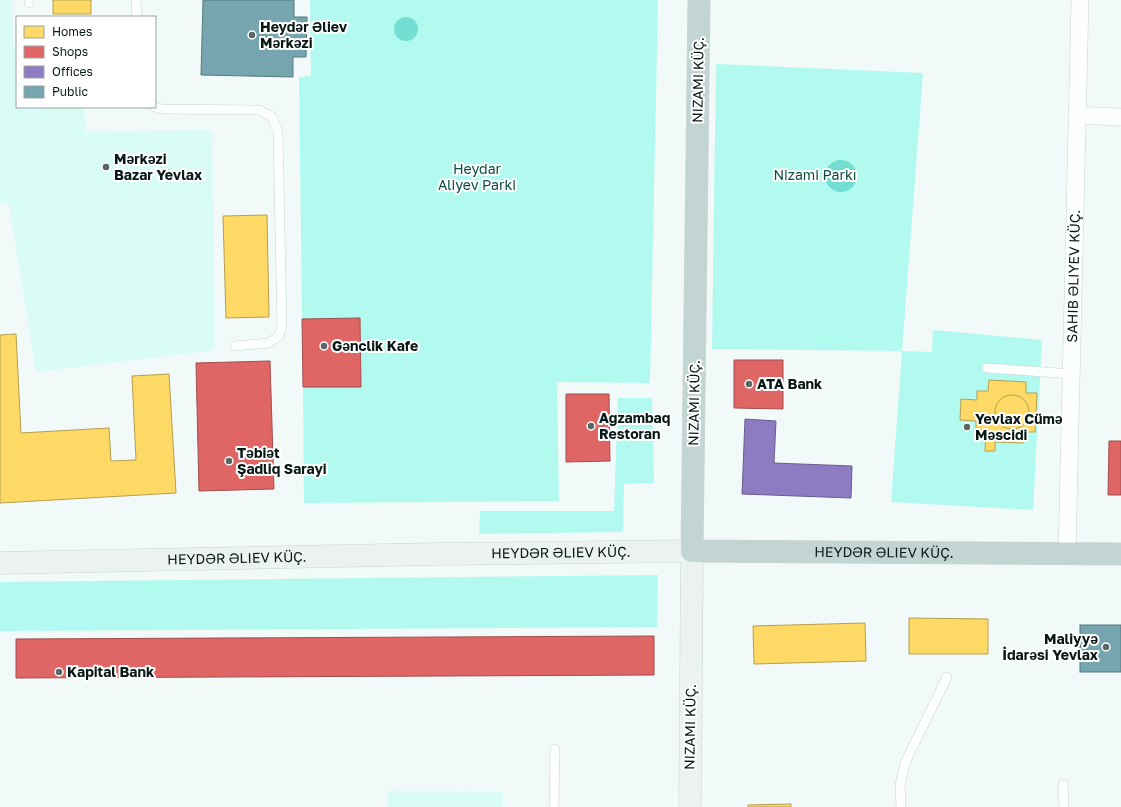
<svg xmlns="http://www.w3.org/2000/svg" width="1121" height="807" viewBox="0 0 1121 807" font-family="'Golos Text',sans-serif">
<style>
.built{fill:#d9fcf6}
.green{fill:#b2faef}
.water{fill:#72dfd2}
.homes{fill:#ffd966;stroke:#b59f4e}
.shops{fill:#e06666;stroke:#9f4f4e}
.offices{fill:#8e7cc3;stroke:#665e8f}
.public{fill:#76a5af;stroke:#557b81}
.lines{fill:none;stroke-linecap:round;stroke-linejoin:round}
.lane-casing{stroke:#c9d5d3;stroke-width:10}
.street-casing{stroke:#c9d5d3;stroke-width:18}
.secondary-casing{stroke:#c9d5d3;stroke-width:23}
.highway-casing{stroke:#ced4d3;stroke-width:23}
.lane{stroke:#fdfefe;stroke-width:9}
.street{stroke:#fdfefe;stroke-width:17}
.secondary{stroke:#ecf2f1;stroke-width:22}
.highway{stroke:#c3d5d3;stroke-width:22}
.poi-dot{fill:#5a6765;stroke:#fff;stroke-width:1.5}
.labels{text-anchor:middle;stroke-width:4;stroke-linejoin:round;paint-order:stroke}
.poi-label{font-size:14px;font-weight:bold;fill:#081816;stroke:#fff;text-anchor:start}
.street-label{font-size:14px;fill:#081816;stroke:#fff}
.park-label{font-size:14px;fill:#0b4c45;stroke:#fff}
</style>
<rect width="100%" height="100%" fill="#f1faf8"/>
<g class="built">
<polygon points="0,0 12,0 13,48 17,48 17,107 84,107 86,132 212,130 215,350 36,372 9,203 0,203"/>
<polygon points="388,791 503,792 503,807 388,807"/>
</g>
<g class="green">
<polygon points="310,0 658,0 650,383 557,382 559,501 304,503 303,387 361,387 360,318 302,319 299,77 311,76"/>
<polygon points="716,64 923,73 902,351 932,352 933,330 1042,340 1033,510 891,502 902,351 712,349"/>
<polygon points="618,398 652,398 654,483 624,484 623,532 479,534 480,511 614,511"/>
<polygon points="658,575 657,627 0,631 0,582"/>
</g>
<g class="water">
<circle cx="406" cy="29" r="12"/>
<circle cx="841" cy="176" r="16"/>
</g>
<g class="homes">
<rect x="53" y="0" width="38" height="14"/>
<polygon points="267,215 269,317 226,318 223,216"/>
<polygon points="16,334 21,433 109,428 111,461 136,460 132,376 169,374 176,493 0,503 0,335"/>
<polygon points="989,380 1026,382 1026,393 1037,393 1035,432 1024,432 1023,443 995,442 995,451 985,451 986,430 976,430 976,421 960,420 961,399 977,400 977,391 988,391"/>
<circle cx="1012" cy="412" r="17"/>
<polygon points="909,618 988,619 988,654 909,654"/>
<polygon points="865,623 866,661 754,664 753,626"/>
<polygon points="791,804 791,807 748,807 748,805"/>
</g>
<g class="shops">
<polygon points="360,318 361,387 303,387 302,319"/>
<polygon points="734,360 783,360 783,409 734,408"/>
<polygon points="270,361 274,489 199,491 196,363"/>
<polygon points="566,394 609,394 610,461 566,462"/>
<polygon points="1109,441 1121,441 1121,495 1108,495"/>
<polygon points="654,636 654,675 16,678 16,639"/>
</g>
<polygon class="offices" points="745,419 776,421 774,463 852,466 851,498 742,494"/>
<g class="public">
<polygon points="203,0 294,0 294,17 307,17 306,57 293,57 293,77 201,75"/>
<rect x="1080" y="625" width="41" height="47"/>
</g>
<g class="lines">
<defs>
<g id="lane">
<polyline points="29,0 29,3"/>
<polyline points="136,0 137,17"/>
<polyline points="155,107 162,109 259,110 272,117 278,132 282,328 278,337 268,343 235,346"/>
<polyline points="987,368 1072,374"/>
<polyline points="1063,784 1064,807"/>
<polyline points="554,807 555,749"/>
<polyline points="901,807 900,785 905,763 947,677"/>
</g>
<g id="street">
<polyline points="1077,115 1121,117"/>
<path id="s1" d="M1067,553L1080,0"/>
</g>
<g id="secondary">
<path id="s2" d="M0,563L436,554L692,551L690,807"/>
</g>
<g id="highway">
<path id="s3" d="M699,0L692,551L1121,554"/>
</g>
</defs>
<use href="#lane" class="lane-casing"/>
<use href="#street" class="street-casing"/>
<use href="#secondary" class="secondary-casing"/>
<use href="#highway" class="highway-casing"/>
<use href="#lane" class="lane"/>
<use href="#street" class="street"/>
<use href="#secondary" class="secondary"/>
<use href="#highway" class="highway"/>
</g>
<g class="poi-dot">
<circle cx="252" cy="35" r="4"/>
<circle cx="106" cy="167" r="4"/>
<circle cx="324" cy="346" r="4"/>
<circle cx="749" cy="384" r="4"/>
<circle cx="591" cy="426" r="4"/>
<circle cx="967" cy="427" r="4"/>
<circle cx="229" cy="461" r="4"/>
<circle cx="1106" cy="647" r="4"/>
<circle cx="59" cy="672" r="4"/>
</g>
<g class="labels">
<g class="poi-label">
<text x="260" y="32">Heydər Əliev<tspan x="260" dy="16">Mərkəzi</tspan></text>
<text x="114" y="164">Mərkəzi<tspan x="114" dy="16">Bazar Yevlax</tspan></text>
<text x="332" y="351">Gənclik Kafe</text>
<text x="757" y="389">ATA Bank</text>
<text x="599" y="423">Ağzambaq<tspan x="599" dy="16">Restoran</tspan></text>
<text x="975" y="424">Yevlax Cümə<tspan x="975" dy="16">Məscidi</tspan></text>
<text x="237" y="458">Təbiət<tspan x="237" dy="16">Şadliq Sarayi</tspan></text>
<text x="1098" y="644" text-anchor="end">Maliyyə<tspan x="1098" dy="16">İdarəsi Yevlax</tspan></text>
<text x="67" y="677">Kapital Bank</text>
</g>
<g class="street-label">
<text transform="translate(698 80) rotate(-89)" y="5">NIZAMI KÜÇ.</text>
<text dy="5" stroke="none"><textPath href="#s1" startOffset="277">SAHIB ƏLIYEV KÜÇ.</textPath></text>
<text transform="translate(694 403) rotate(-89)" y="5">NIZAMI KÜÇ.</text>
<text dy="5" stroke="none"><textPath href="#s2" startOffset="561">HEYDƏR ƏLIEV KÜÇ.</textPath></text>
<text dy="5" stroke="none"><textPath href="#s3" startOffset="743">HEYDƏR ƏLIEV KÜÇ.</textPath></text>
<text dy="5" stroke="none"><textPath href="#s2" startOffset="237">HEYDƏR ƏLIEV KÜÇ.</textPath></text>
<text transform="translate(690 727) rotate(-89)" y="5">NIZAMI KÜÇ.</text>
</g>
<g class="park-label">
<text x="477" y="174">Heydar<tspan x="477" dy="16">Aliyev Parki</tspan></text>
<text x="815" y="180">Nizami Parkı</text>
</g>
</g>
<rect x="16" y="16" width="140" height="92" fill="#ffffff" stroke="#9ca3a2"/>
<rect x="24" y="26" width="20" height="12" fill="#ffd966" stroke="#9ca3a2"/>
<text x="52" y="36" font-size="12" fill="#081816">Homes</text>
<rect x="24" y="46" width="20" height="12" fill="#e06666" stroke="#9ca3a2"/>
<text x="52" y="56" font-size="12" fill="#081816">Shops</text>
<rect x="24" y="66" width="20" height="12" fill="#8e7cc3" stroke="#9ca3a2"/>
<text x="52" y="76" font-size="12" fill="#081816">Offices</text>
<rect x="24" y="86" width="20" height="12" fill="#76a5af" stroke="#9ca3a2"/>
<text x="52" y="96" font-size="12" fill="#081816">Public</text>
</svg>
